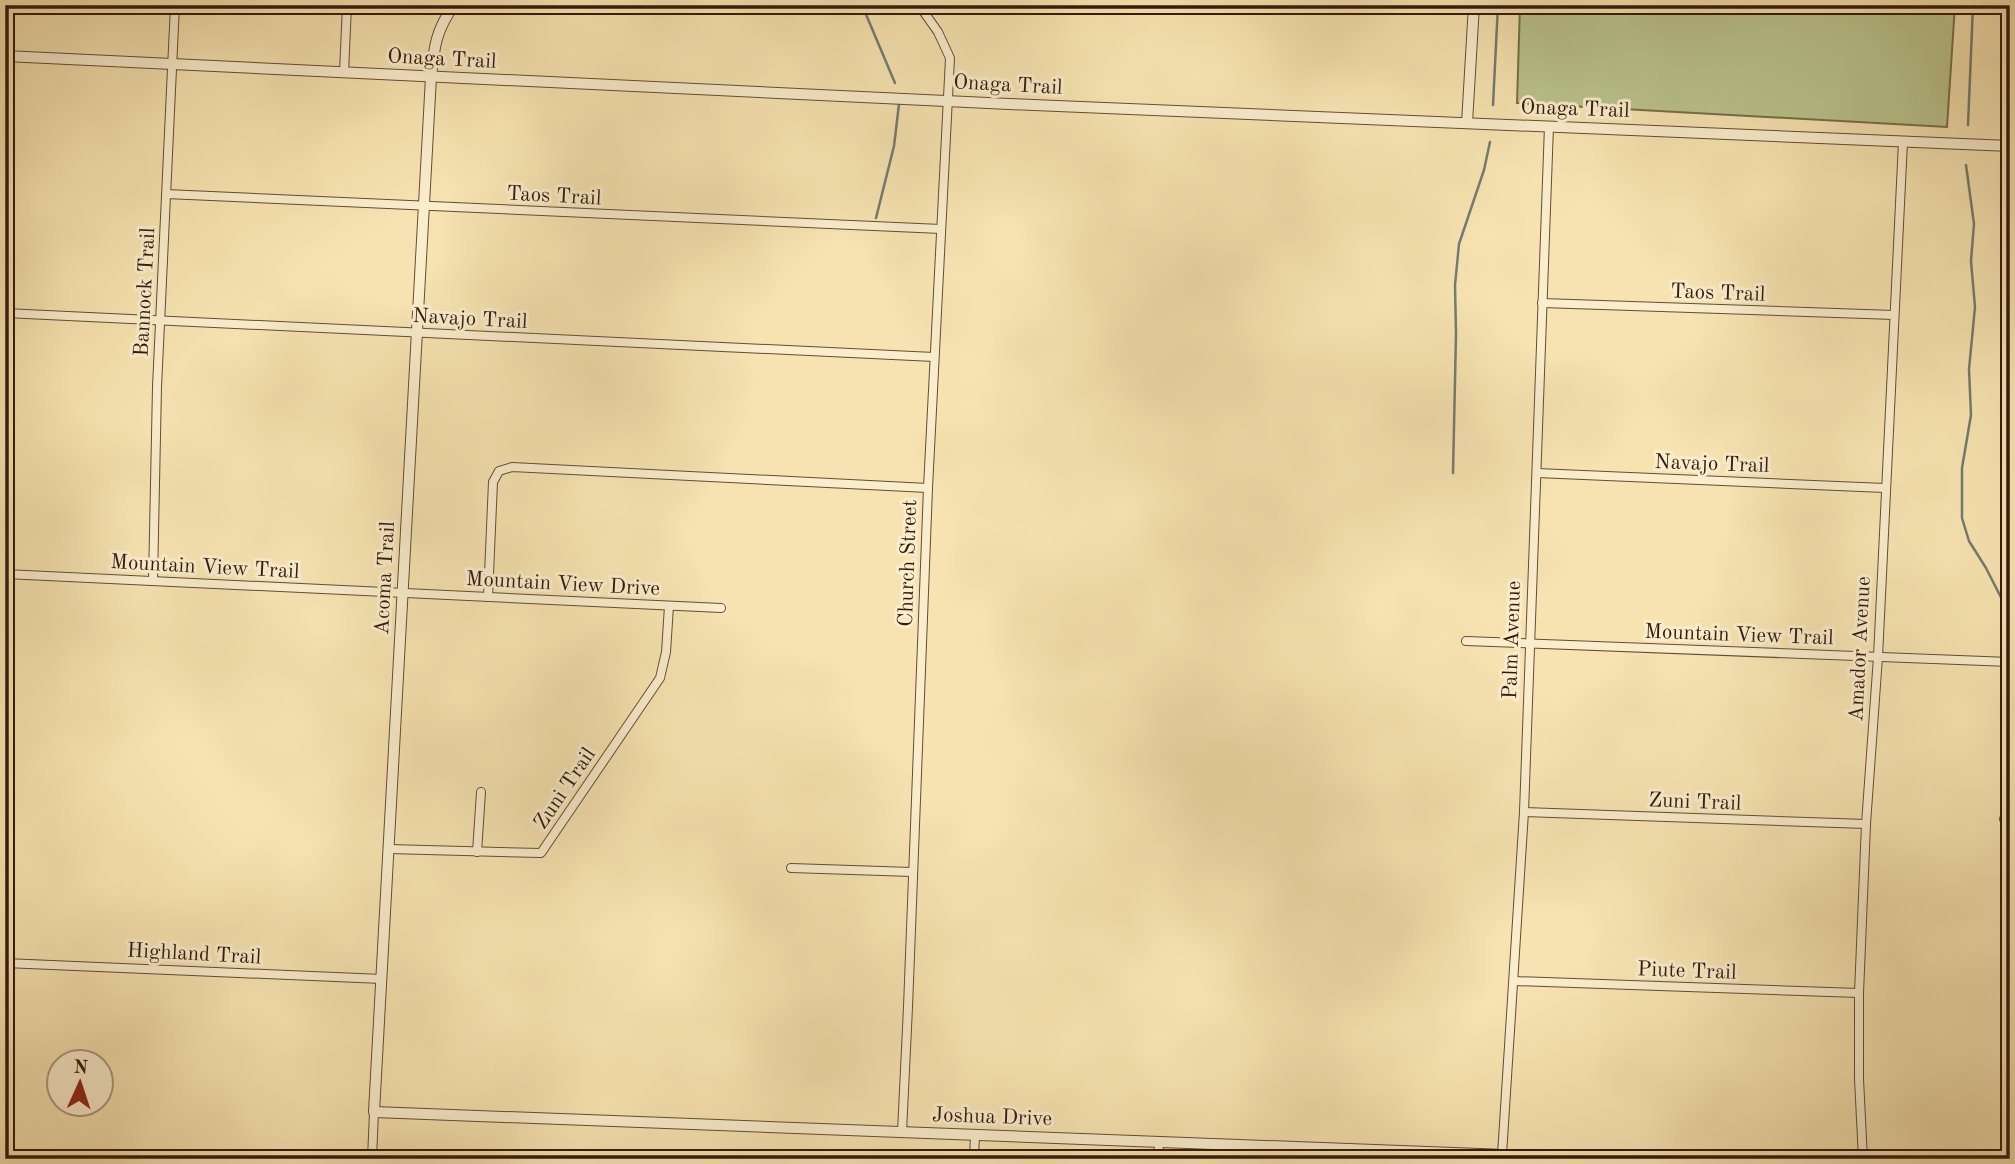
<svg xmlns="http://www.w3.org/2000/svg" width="2015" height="1164" viewBox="0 0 2015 1164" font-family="'Old Standard TT',serif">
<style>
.green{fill:#bac48d;stroke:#776f4d;stroke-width:2}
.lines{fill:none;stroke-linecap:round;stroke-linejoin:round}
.stream{stroke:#747c71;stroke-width:2.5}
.minor-casing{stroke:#644c36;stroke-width:10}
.tertiary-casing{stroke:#644c36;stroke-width:12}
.minor{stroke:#f9edcc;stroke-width:8}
.tertiary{stroke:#f9edcc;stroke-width:10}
.labels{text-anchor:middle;stroke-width:6;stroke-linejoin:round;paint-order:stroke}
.street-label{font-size:21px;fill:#341a0d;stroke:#f9edcc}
</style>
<rect width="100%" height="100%" fill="#f6e3b1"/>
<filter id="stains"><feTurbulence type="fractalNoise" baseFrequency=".00286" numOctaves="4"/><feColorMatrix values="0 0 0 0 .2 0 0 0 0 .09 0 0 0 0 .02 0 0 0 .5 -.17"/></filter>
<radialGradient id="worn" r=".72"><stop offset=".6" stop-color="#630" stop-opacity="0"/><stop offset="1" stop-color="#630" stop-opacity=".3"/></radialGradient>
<polygon class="green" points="1520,5 1955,5 1947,127 1517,103"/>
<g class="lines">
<g class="stream">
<polyline points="862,5 895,83"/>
<polyline points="1493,105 1498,5"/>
<polyline points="1968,125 1973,5"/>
<polyline points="1966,165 1974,224 1971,261 1975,307 1969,369 1971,415 1962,468 1962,518 1969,541 1986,568 2010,615"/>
<polyline points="876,218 894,146 899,104"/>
<polyline points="1453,473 1456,334 1455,285 1459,244 1484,170 1490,142"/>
</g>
<defs>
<g id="minor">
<polyline points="344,73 347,5"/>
<polyline points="166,194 941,229"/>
<polyline points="1542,303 1894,315"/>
<polyline points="5,313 934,357"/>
<polyline points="1537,473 1885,488"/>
<polyline points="5,574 721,608"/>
<polyline points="153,581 157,387 175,5"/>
<polyline points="488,597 493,482 499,471 512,467 928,488"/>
<polyline points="1466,641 2010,662"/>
<polyline points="1524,812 1866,824"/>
<polyline points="2004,819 2010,828"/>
<polyline points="389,849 541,853 660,678 666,652 669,606"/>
<polyline points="477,852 481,792"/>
<polyline points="791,868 912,872"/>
<polyline points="5,963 382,979"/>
<polyline points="1514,981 1859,993"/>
<polyline points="902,1132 908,1007 928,488 950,58 938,32 919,5"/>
<polyline points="1502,1155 1524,812 1549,126"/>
<polyline points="372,1159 374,1112"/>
<polyline points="974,1159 975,1135"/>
<polyline points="1158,1159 1159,1142"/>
<polyline points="1863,1159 1859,1079 1859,993 1866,824 1878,657 1903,142"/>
<polyline points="2005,1159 2010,1060"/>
</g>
<g id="tertiary">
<path d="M454,5C436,30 434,47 431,77L374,1112L1609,1159"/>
<polyline points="5,56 1009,104 2010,146"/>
<polyline points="1467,123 1474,5"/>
</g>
</defs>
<use href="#minor" class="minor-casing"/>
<use href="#tertiary" class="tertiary-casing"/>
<use href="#minor" class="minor"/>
<use href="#tertiary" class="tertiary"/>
</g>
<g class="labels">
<g class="street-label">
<text transform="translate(442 58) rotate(3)" y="7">Onaga Trail</text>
<text transform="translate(1008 84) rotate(3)" y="7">Onaga Trail</text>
<text transform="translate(1575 108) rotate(2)" y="7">Onaga Trail</text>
<text transform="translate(554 195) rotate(3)" y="7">Taos Trail</text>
<text transform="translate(144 292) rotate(-87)" y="7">Bannock Trail</text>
<text transform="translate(1718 292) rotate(2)" y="7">Taos Trail</text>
<text transform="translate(470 318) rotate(3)" y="7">Navajo Trail</text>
<text transform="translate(1712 463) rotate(2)" y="7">Navajo Trail</text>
<text transform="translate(907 563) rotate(-88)" y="7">Church Street</text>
<text transform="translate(205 566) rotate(3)" y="7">Mountain View Trail</text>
<text transform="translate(384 578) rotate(-87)" y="7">Acoma Trail</text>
<text transform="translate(563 583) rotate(3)" y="7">Mountain View Drive</text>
<text transform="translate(1739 634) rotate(2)" y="7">Mountain View Trail</text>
<text transform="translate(1511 640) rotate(-88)" y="7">Palm Avenue</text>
<text transform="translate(1859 649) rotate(-87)" y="7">Amador Avenue</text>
<text transform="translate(564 788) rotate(-56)" y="7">Zuni Trail</text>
<text transform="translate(1695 801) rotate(2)" y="7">Zuni Trail</text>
<text transform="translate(194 953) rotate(3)" y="7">Highland Trail</text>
<text transform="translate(1687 970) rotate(2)" y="7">Piute Trail</text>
<text transform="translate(992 1116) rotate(2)" y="7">Joshua Drive</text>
</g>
</g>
<rect width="2015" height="1164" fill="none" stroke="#f6e3b1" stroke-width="28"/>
<rect x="7" y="7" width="2001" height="1150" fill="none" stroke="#341a0d" stroke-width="3.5"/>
<rect x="14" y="14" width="1987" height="1136" fill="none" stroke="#341a0d" stroke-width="2"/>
<g transform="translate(80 1083) rotate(3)"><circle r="33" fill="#f9edcc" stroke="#aa9980" stroke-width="2"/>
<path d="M0-5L12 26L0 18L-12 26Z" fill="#8f2418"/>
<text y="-10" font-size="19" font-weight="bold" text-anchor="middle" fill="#341a0d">N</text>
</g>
<rect width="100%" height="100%" filter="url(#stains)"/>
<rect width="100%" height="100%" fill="url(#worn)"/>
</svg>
